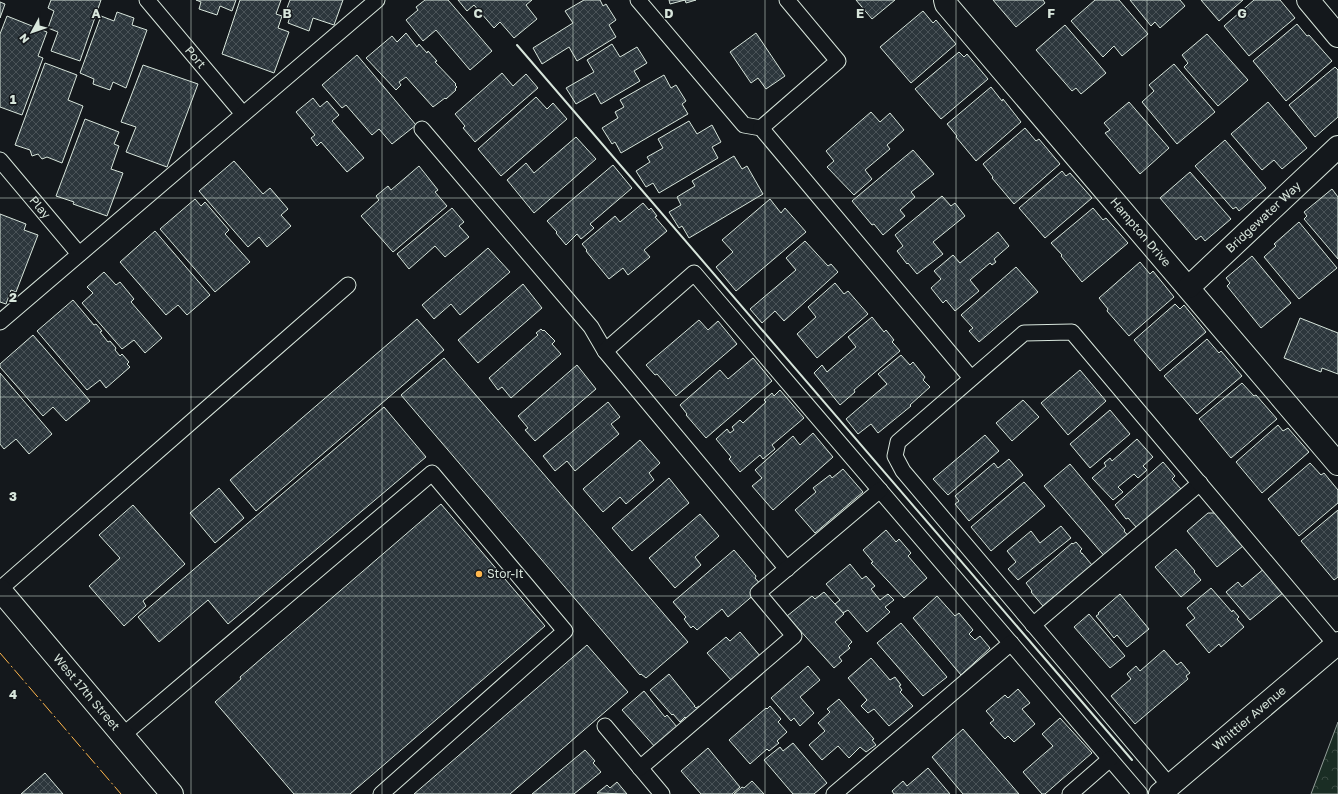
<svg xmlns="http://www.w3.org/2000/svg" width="1338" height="794" viewBox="0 0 1338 794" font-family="'Golos Text',sans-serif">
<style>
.park{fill:url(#park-crowns);stroke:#939e99}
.building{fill:url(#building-cross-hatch);stroke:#d8e6dc}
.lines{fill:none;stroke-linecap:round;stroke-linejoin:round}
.service-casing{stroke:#d8e6dc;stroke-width:17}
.minor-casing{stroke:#d8e6dc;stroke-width:24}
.tertiary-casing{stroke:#d8e6dc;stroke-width:24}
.service{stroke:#14181c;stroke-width:15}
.minor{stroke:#14181c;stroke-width:22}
.tertiary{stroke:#14181c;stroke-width:22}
.wall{stroke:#d8e6dc;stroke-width:2}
.power{stroke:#ffb74d;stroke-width:1;stroke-dasharray:14 3 2 3;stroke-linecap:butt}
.grid{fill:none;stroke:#d8e6dc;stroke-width:1;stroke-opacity:0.55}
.poi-dot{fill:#ffb74d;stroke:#14181c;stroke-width:1.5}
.labels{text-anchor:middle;stroke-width:3;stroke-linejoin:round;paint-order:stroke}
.street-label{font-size:12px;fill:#d8e6dc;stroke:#14181c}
.poi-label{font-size:12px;fill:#d8e6dc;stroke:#14181c;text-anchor:start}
.grid-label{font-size:13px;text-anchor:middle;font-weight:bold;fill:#d8e6dc;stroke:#14181c;stroke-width:3;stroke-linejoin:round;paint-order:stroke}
</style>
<defs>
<pattern id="park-crowns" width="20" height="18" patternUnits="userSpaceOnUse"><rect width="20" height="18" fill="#1a2d24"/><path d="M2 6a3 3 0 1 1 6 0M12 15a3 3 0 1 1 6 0" fill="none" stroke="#3b4b43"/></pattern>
<pattern id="building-cross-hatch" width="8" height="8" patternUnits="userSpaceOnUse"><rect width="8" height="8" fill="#2c363c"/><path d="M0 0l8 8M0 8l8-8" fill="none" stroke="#4a5358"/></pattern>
</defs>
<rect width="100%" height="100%" fill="#14181c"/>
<polygon class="park" points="1338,722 1338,794 1311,794"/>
<g class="building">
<polygon points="51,0 101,0 80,61 51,51 58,32 48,28 54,11 48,8"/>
<polygon points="196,0 236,0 232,11 220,6 217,15 199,9 201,2"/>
<polygon points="240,0 281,0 276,14 282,16 278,28 289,32 274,73 222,54"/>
<polygon points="290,0 343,0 334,25 313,18 309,31 288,23 292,10 287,8"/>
<polygon points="425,0 448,0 492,51 470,70 436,30 423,41 406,20 418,10 416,7"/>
<polygon points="458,0 532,0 526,5 537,19 514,38 500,22 494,28 474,5 467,11"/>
<polygon points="584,0 600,0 603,6 606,4 616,20 609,25 616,37 577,61 569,47 542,64 533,48 573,23 565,11"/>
<polygon points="669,0 696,0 686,3 685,0 670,4"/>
<polygon points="856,0 895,0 872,19"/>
<polygon points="993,0 1043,0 1045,3 1016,27"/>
<polygon points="1095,0 1119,0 1148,34 1122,56 1114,46 1103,57 1071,21"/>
<polygon points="1130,0 1180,0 1185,6 1160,28 1155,22 1151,26"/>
<polygon points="1201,0 1243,0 1219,21"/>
<polygon points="1254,0 1280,0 1295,18 1249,56 1224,26"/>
<polygon points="0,2 5,4 0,18"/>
<polygon points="923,11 933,23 936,20 956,44 911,83 880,47"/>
<polygon points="117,12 134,18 132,25 147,30 126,88 113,82 110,90 93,84 94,79 80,73 101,16 114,21"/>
<polygon points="7,16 47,32 38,56 43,58 22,115 0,107 0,34"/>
<polygon points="1297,24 1307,36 1309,35 1332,61 1286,101 1253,61"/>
<polygon points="1065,25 1106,73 1081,94 1076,88 1072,91 1036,50"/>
<polygon points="406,33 417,47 419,44 427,53 428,51 437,61 435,62 456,84 455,85 457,87 455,89 456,90 446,99 445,98 433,107 406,77 399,82 401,85 396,90 366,58 392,36 397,42"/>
<polygon points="756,33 785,76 766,89 758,78 751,83 730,52"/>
<polygon points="1207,34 1248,80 1218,106 1184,67 1188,63 1182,55"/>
<polygon points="612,44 620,57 637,47 647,63 634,71 640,81 601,104 595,93 576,104 566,88 594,72 587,60"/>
<polygon points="959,52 964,57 967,54 988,79 941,119 915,89"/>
<polygon points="357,55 416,125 392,144 379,129 372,135 346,105 342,108 322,85"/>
<polygon points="45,63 77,75 68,100 83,106 62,163 47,157 42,159 38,154 32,156 30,150 15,145"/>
<polygon points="1174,64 1215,112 1177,144 1142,102 1154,91 1149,85"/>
<polygon points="143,65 198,84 167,167 126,152 136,127 121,122"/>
<polygon points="1335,67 1338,70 1338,117 1315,137 1289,105"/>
<polygon points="502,73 513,86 526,74 538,88 475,142 463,128 465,126 455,114"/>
<polygon points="664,75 671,88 676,85 686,101 682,104 688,114 621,153 615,142 612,144 602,128 618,118 615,112 624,107 620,100"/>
<polygon points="991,87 1002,101 1003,99 1021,122 976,161 956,137 957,136 947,124"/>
<polygon points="536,97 547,109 553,103 567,119 501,176 478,149"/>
<polygon points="313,98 320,107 327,101 339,115 332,121 364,158 347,172 321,142 317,146 311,138 315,135 296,112"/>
<polygon points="1129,102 1169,148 1140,174 1105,133 1110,130 1104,123"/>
<polygon points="1268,102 1307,148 1282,169 1274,160 1262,170 1231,134"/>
<polygon points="871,112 880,122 890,113 904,130 887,145 890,149 865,170 872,179 854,195 827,167 834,161 826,151"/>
<polygon points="85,119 119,132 114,144 119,146 111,169 123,173 107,216 73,204 74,202 56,196"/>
<polygon points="689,121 697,134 712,125 721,142 712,147 718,158 659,193 653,183 646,187 636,171 650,162 647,157 663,148 658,139"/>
<polygon points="1025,128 1036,141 1039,139 1060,164 1014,204 992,178 993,177 983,164"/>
<polygon points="576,137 596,159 534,213 507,180 526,163 534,173"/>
<polygon points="1225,140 1266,188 1239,211 1236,207 1233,209 1195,166"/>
<polygon points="913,150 934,174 911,192 915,197 900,210 905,216 883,235 874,224 872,225 852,201"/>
<polygon points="734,156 742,169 747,166 763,194 689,238 682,226 679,228 669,212 681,205 677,197 695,186 692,181"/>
<polygon points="234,161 263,194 270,188 288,209 281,215 291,226 267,247 259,237 248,247 199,191"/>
<polygon points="613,165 632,188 590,224 594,228 581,239 577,234 566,245 556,233 557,232 547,221"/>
<polygon points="419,166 438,190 435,192 447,206 393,252 361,216 379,200 376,196 388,186 391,190"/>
<polygon points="1062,171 1066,176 1070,173 1092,198 1045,238 1019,208"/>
<polygon points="1190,172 1231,219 1205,241 1201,236 1196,240 1160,198"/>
<polygon points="1332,189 1338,197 1338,259 1304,219 1307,216 1304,212"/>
<polygon points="942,196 951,206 955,203 965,216 933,242 943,254 917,274 908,263 907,264 897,251 903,246 895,235"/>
<polygon points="195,199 201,206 205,202 229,230 225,234 250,262 215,292 160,229"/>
<polygon points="770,199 781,213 785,208 806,232 736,291 716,267 733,252 722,240"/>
<polygon points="643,203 649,210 651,208 657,216 655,217 667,231 644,250 650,257 628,275 623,268 609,279 586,251 587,250 582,244 615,216 620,222"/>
<polygon points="452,208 464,222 459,226 469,237 445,257 435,246 409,269 397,254"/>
<polygon points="1093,208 1103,220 1106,218 1128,243 1082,282 1061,256 1062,255 1051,243"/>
<polygon points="0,214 26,224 24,230 38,235 16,292 11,290 6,304 0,302"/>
<polygon points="1299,222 1337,268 1299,299 1264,257 1276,246 1274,244"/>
<polygon points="155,231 210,295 187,315 178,305 166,315 120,262"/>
<polygon points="998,232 1009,246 994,259 996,262 992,265 990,263 970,280 979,291 955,311 946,300 943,303 931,288 941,279 934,271 953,255 960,263"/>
<polygon points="805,241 828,266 831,264 838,272 784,321 775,311 762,323 750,309 796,270 786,258"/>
<polygon points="488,248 510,272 460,315 451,304 434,319 422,305"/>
<polygon points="1252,256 1291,303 1261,328 1227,286 1230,283 1226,278"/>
<polygon points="1140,262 1150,274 1153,271 1174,297 1129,336 1107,311 1108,309 1099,298"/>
<polygon points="1016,267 1038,292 979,342 969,331 973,328 961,315"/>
<polygon points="104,272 116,285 120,282 134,299 131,302 162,338 145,353 134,340 122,349 82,303 93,293 87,287"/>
<polygon points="835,283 844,294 848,291 868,314 817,358 797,334 816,317 808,307"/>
<polygon points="523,284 542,308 478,363 458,340"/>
<polygon points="73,300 94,325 96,324 102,331 100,332 108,342 110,341 116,348 115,350 120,356 122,354 129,362 127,364 130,367 106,388 100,380 87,390 37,331"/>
<polygon points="1175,304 1180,309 1184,305 1206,332 1160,371 1134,340"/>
<polygon points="872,317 884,332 886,330 894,340 892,342 894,344 900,351 854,390 855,392 840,405 814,373 822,365 827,372 856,347 848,337"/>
<polygon points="1300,318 1338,333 1338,374 1322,368 1321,372 1284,358"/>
<polygon points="417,319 444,350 256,511 230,480"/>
<polygon points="699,320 708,330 718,321 737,344 676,396 657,374 655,375 646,365"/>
<polygon points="541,329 543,331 544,330 555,341 552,344 561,354 511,398 502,387 498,390 489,378 538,335 536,333"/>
<polygon points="33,335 90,401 66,421 53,407 43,416 0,367 0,364"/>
<polygon points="1207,339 1219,353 1221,351 1242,376 1197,414 1164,376"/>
<polygon points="901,355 910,365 913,362 925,377 923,380 930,387 910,405 911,406 878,433 871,424 858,434 846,419 887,384 878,374"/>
<polygon points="444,358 688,642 646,678 641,674 640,675 401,395"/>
<polygon points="753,358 772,381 706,438 686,415 687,414 680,405 720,370 728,379"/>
<polygon points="577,365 596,389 535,441 525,430 528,428 518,416"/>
<polygon points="1080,370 1106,401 1068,435 1041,403"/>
<polygon points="0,373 52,434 29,454 16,439 4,449 0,444"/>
<polygon points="1242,383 1254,396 1256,395 1277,419 1231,458 1199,419"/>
<polygon points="780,390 804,418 772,445 775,449 763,459 760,455 740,472 729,459 731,457 716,439 727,429 730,433 734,430 732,427 740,420 743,423 766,402 764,400 772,393 774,396"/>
<polygon points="1023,400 1039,417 1012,441 996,423"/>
<polygon points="608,402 620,417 611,424 619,434 575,471 567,461 555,471 543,456"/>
<polygon points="384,407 426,457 228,624 208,600 159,642 138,617"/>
<polygon points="1110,410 1130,434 1090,468 1070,444"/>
<polygon points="1278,425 1283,431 1288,428 1309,452 1262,493 1236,462"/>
<polygon points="813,433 833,457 773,510 752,486 762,478 755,470 793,436 800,445"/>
<polygon points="985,435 999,451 948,495 933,479"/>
<polygon points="1137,439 1153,457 1143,466 1147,470 1138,478 1134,474 1118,487 1123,492 1113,500 1092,478 1106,466 1104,463 1110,458 1112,461"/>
<polygon points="640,440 660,463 649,473 654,480 626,504 620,497 603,512 583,489"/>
<polygon points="1009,459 1023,475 969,521 955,504 959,501 955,496 994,463 998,468"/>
<polygon points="1163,462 1175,476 1172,479 1181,489 1137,528 1128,518 1126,519 1115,505"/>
<polygon points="1310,463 1321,475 1324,473 1338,490 1338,503 1299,536 1268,499"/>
<polygon points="1070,464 1125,530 1124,531 1131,539 1107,559 1044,486"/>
<polygon points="843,469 863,492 815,533 795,510 816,492 813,488 830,475 832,478"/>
<polygon points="669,478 689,503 632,551 612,528"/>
<polygon points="1024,482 1045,506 991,551 971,527"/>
<polygon points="219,488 244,518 215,543 190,513"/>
<polygon points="441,504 545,626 350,794 294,794 215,702 241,679 240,677"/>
<polygon points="133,505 185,564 143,601 146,606 124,626 89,586 120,558 99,535"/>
<polygon points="1338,510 1338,577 1334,580 1301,541"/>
<polygon points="1208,513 1215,513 1243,546 1217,567 1187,531"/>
<polygon points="700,514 719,536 695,557 701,565 675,588 649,558"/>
<polygon points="1061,526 1071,538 1018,580 1008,569 1016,562 1007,551 1031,531 1040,543"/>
<polygon points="886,530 896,542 899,539 911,553 908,556 927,578 904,598 871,563 873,562 863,550"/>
<polygon points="1076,542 1082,549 1080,551 1082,554 1082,553 1092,565 1043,606 1031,592 1032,591 1026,583 1072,543 1073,544"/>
<polygon points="1176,549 1195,571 1194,572 1201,580 1181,597 1155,567"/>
<polygon points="734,550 756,576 755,578 763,587 728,617 722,609 697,630 693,626 691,628 684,619 686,617 673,602"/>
<polygon points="850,564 862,579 866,576 875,586 871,589 880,600 888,594 894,600 885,607 890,612 867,632 848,610 843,613 835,604 840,600 826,584"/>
<polygon points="1265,568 1284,592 1250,620 1226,592 1238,582 1242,587"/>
<polygon points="1211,588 1232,612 1233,610 1239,617 1237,619 1244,627 1221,647 1219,644 1209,653 1186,625 1195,618 1187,608"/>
<polygon points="824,592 844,614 835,622 852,642 848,646 850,648 839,657 842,661 834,668 787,616 812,596 815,599"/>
<polygon points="1120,594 1149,629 1127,647 1117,635 1114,638 1096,616 1099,614 1098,613"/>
<polygon points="937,596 955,616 959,613 973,630 969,634 975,640 980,636 990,648 961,675 913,618"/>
<polygon points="1089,614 1125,656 1110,668 1074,627"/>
<polygon points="901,623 947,677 923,696 877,643"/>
<polygon points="740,632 761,657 732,681 707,653 726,637 730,641"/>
<polygon points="587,645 628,692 510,794 414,794"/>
<polygon points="1164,650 1177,665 1181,662 1190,673 1186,676 1188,679 1135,724 1111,696 1131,679 1127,674 1136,666 1140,671"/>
<polygon points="871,658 890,680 895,677 901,685 899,686 902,690 900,692 913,706 889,726 874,709 868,713 861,706 867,700 848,678"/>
<polygon points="808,666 820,680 800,697 814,713 800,726 794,718 791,721 771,698"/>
<polygon points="669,674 695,706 694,706 696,708 699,706 704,712 690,723 685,717 680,722 673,714 672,715 650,690"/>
<polygon points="1018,689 1030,703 1022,709 1035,724 1014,742 1008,736 1005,739 990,723 994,720 986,711 1005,695 1008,698"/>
<polygon points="644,691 665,717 667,715 677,727 656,748 622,710"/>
<polygon points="839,699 874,739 872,740 876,745 866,752 860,747 849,758 838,746 822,760 809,745 825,731 818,723 830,712 827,709"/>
<polygon points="770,706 781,719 778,722 787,732 777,741 779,743 769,751 767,749 750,764 729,740 766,708 767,709"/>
<polygon points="1060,718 1092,753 1045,794 1042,794 1023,772 1053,746 1042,734"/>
<polygon points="963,729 1019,794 963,794 932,757"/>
<polygon points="793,743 827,783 814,794 793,794 764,760 780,747 783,751"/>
<polygon points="708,748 740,787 732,794 701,794 681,771"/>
<polygon points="585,750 595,761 593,763 601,772 574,794 532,794"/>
<polygon points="928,768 950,794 894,794 892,791 903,781 907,786"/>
<polygon points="45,773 63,794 21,794"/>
<polygon points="752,781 764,794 734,794 742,787 744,788"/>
<polygon points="617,782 627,794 597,793 607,785 610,788"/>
</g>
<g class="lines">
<defs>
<g id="service">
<path id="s1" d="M147,0L243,114"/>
<polyline points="638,0 744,125 761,128 971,378"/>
<polyline points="761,128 838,61 787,0"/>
<polyline points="422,129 591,327 605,351 787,569"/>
<path id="s2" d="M0,160L79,254"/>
<polyline points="0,322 377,0"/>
<polyline points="605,351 694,273 1140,794"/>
<polyline points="0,589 348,285"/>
<polyline points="1033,625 1200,483"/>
<polyline points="605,726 662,794"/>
<polyline points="123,735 432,473 565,631 381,794"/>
<polyline points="640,768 794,636 758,593 880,490"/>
<polyline points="1170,786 903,471 895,456 898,442 1024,333 1072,332 1336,645"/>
<polyline points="834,794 1011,643"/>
<polyline points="1070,794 1110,759"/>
</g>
<g id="minor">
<path id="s3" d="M945,0L946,4L1338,464"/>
<polyline points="1308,0 1338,36"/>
<path id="s4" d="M1189,287L1338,147"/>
</g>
<g id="tertiary">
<path id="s5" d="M0,590L172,794"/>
<path id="s6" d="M1160,794L1338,643"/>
</g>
</defs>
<use href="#service" class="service-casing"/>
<use href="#minor" class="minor-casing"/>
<use href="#tertiary" class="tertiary-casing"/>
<use href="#service" class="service"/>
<use href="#minor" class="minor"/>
<use href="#tertiary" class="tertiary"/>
<polyline class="wall" points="517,45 1132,760"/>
<polyline class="power" points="0,653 121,794"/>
</g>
<path class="grid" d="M191,0V794M382,0V794M573,0V794M765,0V794M956,0V794M1147,0V794M0,198H1338M0,397H1338M0,596H1338"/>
<circle class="poi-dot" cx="479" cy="574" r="4"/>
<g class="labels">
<g class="street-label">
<text dy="4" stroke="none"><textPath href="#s1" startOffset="75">Port</textPath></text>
<text dy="4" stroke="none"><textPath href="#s2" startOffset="62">Play</textPath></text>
<text dy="4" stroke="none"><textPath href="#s4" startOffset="102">Bridgewater Way</textPath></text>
<text dy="4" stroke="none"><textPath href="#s3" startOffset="304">Hampton Drive</textPath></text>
<text dy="4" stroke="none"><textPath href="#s5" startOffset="134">West 17th Street</textPath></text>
<text dy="4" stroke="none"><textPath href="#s6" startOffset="117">Whittier Avenue</textPath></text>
</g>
<g class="poi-label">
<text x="487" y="578">Stor-It</text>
</g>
</g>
<g class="grid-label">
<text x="96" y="18">A</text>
<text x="287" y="18">B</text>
<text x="478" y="18">C</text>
<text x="669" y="18">D</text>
<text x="860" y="18">E</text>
<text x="1051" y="18">F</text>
<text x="1242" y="18">G</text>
<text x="13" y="104">1</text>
<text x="13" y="302">2</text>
<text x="13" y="501">3</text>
<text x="13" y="699">4</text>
</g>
<g transform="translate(32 32) rotate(230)" stroke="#14181c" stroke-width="3" paint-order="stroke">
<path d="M0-3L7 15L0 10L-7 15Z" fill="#d8e6dc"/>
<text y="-6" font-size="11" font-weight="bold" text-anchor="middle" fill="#d8e6dc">N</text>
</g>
</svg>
